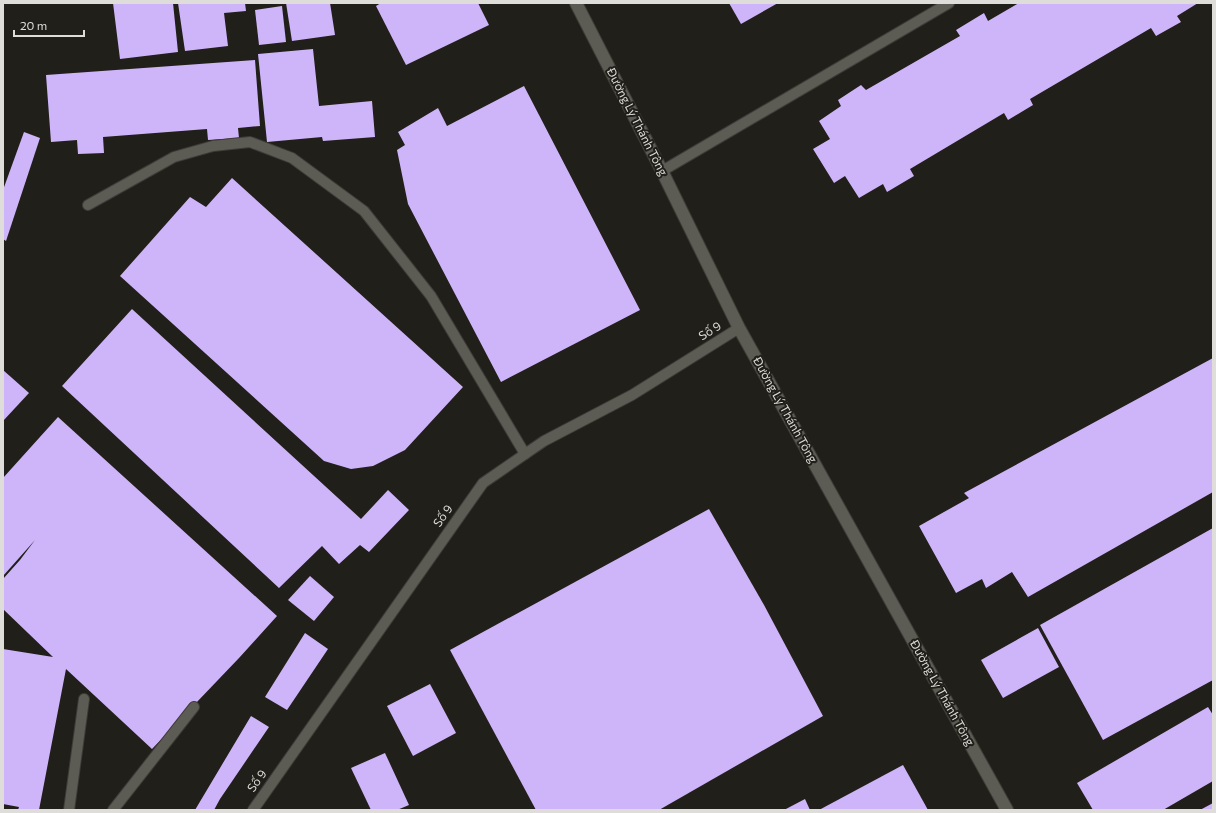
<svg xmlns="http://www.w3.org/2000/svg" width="1216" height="813" viewBox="0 0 1216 813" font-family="Commissioner,sans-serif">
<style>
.building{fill:#ceb5fa}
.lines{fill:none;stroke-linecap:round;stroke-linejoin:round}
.lane-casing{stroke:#3e3c38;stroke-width:12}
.secondary-casing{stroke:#3e3c38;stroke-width:14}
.lane{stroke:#5d5c54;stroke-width:10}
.secondary{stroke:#5d5c54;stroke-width:12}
.labels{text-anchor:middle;stroke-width:4;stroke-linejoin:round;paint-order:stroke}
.street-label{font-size:12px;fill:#deddd9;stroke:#211f19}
</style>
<rect width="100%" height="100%" fill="#211f19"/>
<g class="building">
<polygon points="113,3 173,3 178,52 120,59"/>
<polygon points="178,3 245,3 246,11 224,13 228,46 185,51"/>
<polygon points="286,3 330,3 335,35 292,41"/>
<polygon points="381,3 478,3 489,25 406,65 376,6"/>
<polygon points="729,3 778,3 741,24"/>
<polygon points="1019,3 1198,3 1177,16 1181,22 1156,36 1151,28 1030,99 1033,105 1008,120 1004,113 910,169 914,176 887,192 883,184 859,198 845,176 834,183 813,149 830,139 819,121 841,106 838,100 861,85 866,90 960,36 956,30 984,13 988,21"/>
<polygon points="282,6 286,42 259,45 255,10"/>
<polygon points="313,49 319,106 372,101 375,137 323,141 322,137 267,142 258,54"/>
<polygon points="255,60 260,126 238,128 239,138 208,140 207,129 103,137 104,153 78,154 77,140 51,142 46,75"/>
<polygon points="524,86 640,310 501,382 408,204 397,150 405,145 398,132 438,108 447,126"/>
<polygon points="24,132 40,138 6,241 3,239 3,190"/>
<polygon points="232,178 463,387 405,450 373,466 351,469 324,461 120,276 190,197 206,207"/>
<polygon points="132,309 361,519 388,490 409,510 369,552 360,545 339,564 322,546 279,588 62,386"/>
<polygon points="1213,358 1213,492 1028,597 1012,572 986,588 982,579 956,593 919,526 969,498 964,493"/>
<polygon points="3,370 29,393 3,421"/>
<polygon points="58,417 277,616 239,658 152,749 66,669 39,810 18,810 19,807 3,804 3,649 53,657 3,609 3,579 20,560 35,540 3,576 3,478"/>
<polygon points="709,509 764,605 823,716 659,810 536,810 450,650"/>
<polygon points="1213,528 1213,680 1103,740 1040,625"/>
<polygon points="310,576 334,597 314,621 288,600"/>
<polygon points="1038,628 1059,667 1003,698 981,660"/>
<polygon points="305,633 328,649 287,710 265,697"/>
<polygon points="430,684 456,733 413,756 387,706"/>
<polygon points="1208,707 1213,715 1213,781 1163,810 1093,810 1077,783"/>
<polygon points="251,716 269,727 220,799 214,810 195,810"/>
<polygon points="385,753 409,805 397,810 371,810 351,768"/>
<polygon points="903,765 928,810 819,810"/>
<polygon points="805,799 810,810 784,810"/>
<polygon points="1213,803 1213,810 1200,810"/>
</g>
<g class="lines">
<defs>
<g id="lane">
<polyline points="662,171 949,3"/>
<polyline points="88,205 174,157 213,146 250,142 292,158 364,211 431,296 525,454"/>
<polyline points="69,810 84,699"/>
<polyline points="113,810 194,707"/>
<polyline points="253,810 483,483 544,441 632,395 739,328"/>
</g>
<polyline id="secondary" points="576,3 662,171 739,328 1007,810"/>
</defs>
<use href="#lane" class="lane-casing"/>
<use href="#secondary" class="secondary-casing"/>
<use href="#lane" class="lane"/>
<use href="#secondary" class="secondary"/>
</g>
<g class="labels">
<g class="street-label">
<text transform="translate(637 122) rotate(63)" y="4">Đường Lý Thánh Tông</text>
<text transform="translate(710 331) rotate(-32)" y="4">Số 9</text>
<text transform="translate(785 410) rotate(61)" y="4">Đường Lý Thánh Tông</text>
<text transform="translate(443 516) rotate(-55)" y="4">Số 9</text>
<text transform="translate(942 693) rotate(61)" y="4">Đường Lý Thánh Tông</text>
<text transform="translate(257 781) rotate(-55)" y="4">Số 9</text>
</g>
</g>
<rect width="1216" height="813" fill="none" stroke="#deddd9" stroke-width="8"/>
<path d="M14 30v6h70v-6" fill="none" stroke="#deddd9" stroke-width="2"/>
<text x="20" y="30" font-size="12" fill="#deddd9" stroke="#211f19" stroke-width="3" paint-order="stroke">20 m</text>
</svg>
